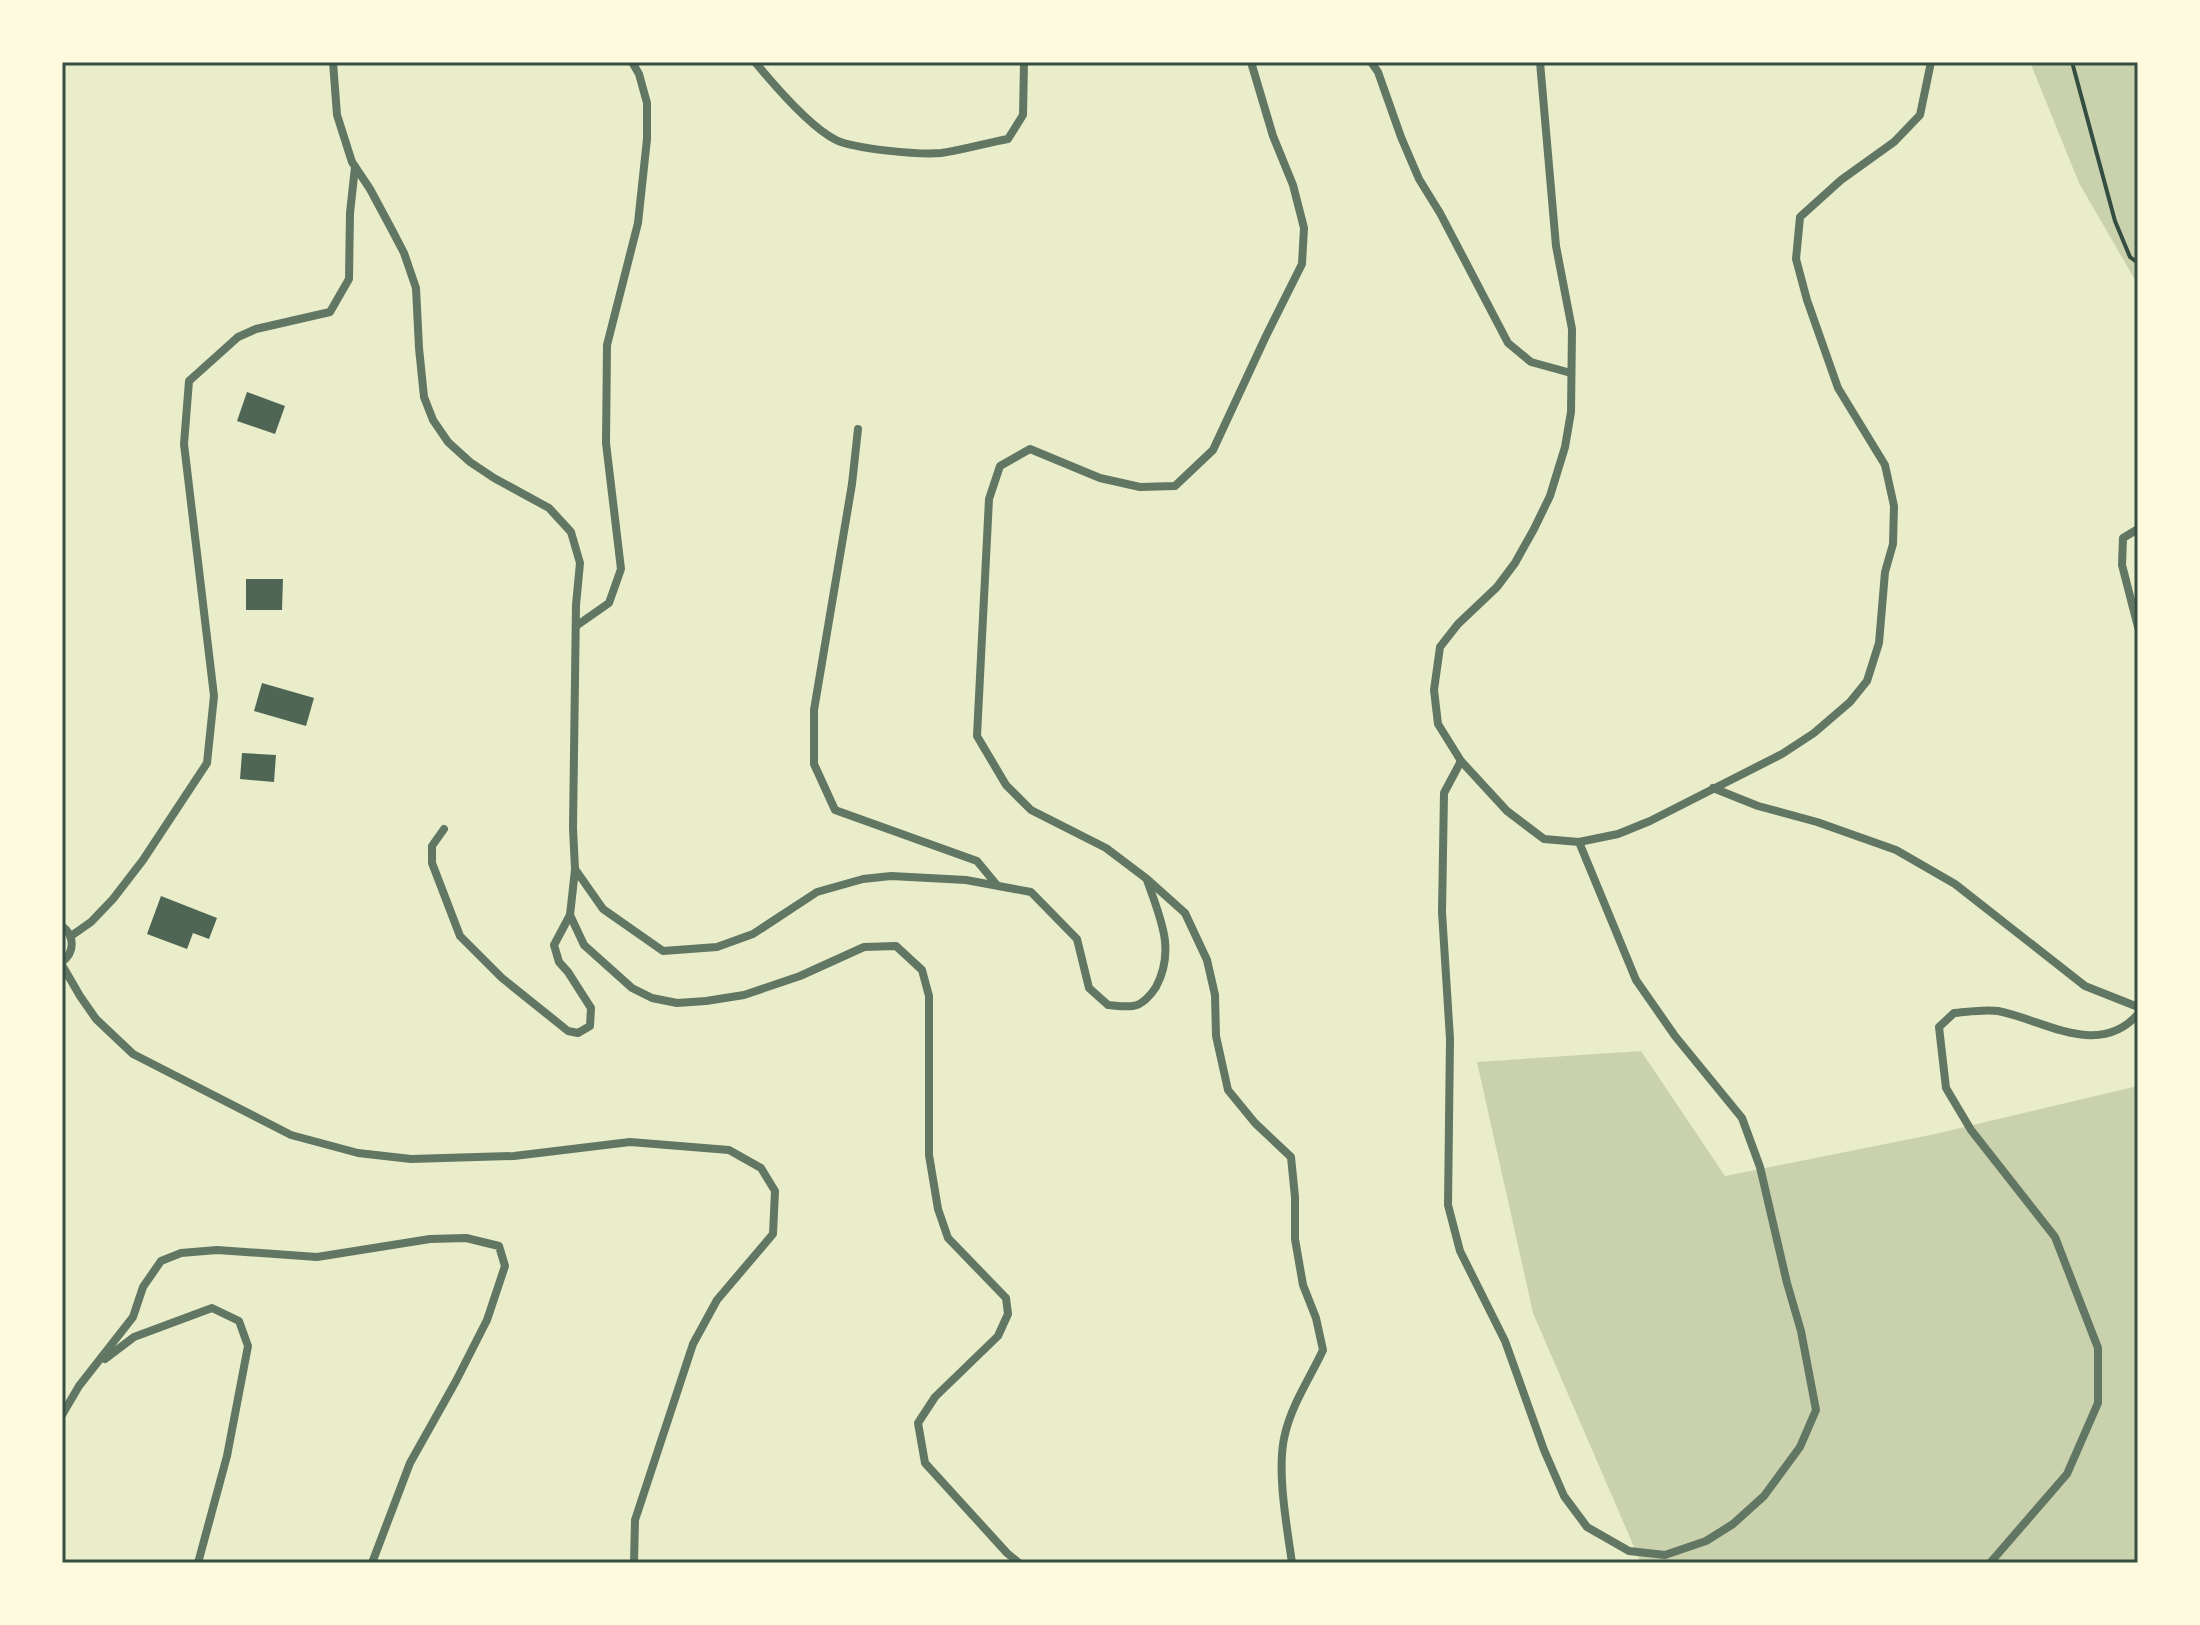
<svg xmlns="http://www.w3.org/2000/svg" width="2200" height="1625" viewBox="0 0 2200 1625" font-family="'Roboto Serif',serif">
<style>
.green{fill:#cad2ad}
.building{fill:#4f6655}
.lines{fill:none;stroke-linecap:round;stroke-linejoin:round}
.path{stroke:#344e41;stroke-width:4}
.minor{stroke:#617663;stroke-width:8}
.neatline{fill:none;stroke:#344e41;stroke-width:3}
</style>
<rect width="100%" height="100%" fill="#e9edc9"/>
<g class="green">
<polygon points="2030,62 2138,62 2138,285 2079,183"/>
<polygon points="1641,1051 1725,1176 1935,1134 2138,1086 2138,1563 1641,1563 1533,1313 1477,1062"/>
</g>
<g class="building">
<polygon points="247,392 285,406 275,434 237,421"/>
<polygon points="246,579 283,579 282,610 246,610"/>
<polygon points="262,683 314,698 306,726 254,711"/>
<polygon points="242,753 276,755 274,782 240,779"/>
<polygon points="161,896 217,918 209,939 193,933 187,949 147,934"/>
</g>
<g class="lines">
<polyline class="path" points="2072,62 2115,221 2130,257 2138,263"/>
<g class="minor">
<path d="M333,62L337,115L352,162L370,189L392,230L404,253L416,288L419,348L424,397L433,420L448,442L470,462L494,478L549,508L571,532L580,563L576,605L573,828L575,869L603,909L663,951L717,947L753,934L817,892L863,879L891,876L966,880L1031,892L1077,939L1089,988L1108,1005C1116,1006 1125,1007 1133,1006C1142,1005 1151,995 1156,987C1176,949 1160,918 1147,880"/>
<path d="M755,62C774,85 810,127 836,140C855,149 919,155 941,153C963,150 986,143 1008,139L1023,115L1024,62"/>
<path d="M1251,62L1273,136L1293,185L1304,228L1302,264L1266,336L1213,450L1175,486L1140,487L1100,478L1030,449L1000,466L989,499L977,736L1006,785L1031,810L1106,848L1147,879L1185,913L1207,960L1215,995L1216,1036L1228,1090L1255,1123L1291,1157L1295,1197V1239L1303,1285L1316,1318L1323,1350C1310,1378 1292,1404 1285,1434C1276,1469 1287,1527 1292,1563"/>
<polyline points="1371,62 1378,72 1401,137 1419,179 1440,213 1508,343 1531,362 1571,373"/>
<polyline points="1540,62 1556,246 1572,329 1571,412 1565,447 1550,496 1534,529 1515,563 1497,587 1458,624 1440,647 1434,690 1438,724 1461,761 1507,811 1544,839 1579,842 1618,834 1650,821 1782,754 1814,733 1850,702 1867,681 1879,643 1885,572 1893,544 1894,506 1885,465 1838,388 1807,300 1796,259 1800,217 1841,180 1894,142 1920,115 1931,62"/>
<polyline points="858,429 852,484 814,710 814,764 835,810 977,861 996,884"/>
<polyline points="2138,529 2123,538 2122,565 2138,627"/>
<polyline points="576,626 609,603 621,569 606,443 607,345 638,223 647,139 647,103 639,74 632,62"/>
<polyline points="1461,761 1444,793 1442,912 1450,1039 1448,1205 1460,1251 1505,1341 1544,1450 1564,1496 1587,1527 1629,1551 1665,1555 1706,1541 1733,1524 1764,1496 1800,1447 1816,1410 1801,1331 1787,1283 1760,1167 1742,1118 1675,1036 1636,980 1579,842"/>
<polyline points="1713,788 1758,806 1817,822 1896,850 1955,884 2085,986 2138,1007"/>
<polyline points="444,829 432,846 432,863 460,936 502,978 568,1031 578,1033 590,1026 591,1008 568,972 559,962 554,945 570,915"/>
<polyline points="575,870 570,915 584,945 632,988 652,998 677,1003 706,1001 744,995 800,976 864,947 896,946 922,970 929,996 929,1155 938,1209 948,1238 1006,1298 1008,1314 998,1336 935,1397 918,1423 925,1463 1007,1553 1019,1563"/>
<path d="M62,926C75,936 75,952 62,962"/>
<polyline points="71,936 91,922 113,899 143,860 207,763 214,696 184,444 189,381 238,337 256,329 330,312 349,279 350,213 355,167"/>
<polyline points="62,965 80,996 96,1019 133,1054 291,1135 358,1153 411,1159 514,1156 630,1142 729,1150 761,1168 775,1191 773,1234 717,1300 693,1344 635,1520 634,1563"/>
<polyline points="105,1359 134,1337 212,1308 239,1321 248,1346 227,1456 198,1563"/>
<polyline points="62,1415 79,1386 133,1317 143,1287 161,1261 181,1253 217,1250 317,1257 430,1239 466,1238 499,1246 505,1266 487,1320 456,1381 410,1463 372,1563"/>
<path d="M1990,1563L2067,1474L2098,1403V1348L2055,1237L1971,1130L1946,1088L1939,1027L1954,1013C1967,1012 1984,1009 1998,1011C2044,1020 2099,1059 2138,1014"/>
</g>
</g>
<rect width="2200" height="1625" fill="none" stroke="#fefae0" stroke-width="128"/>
<rect x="64" y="64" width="2072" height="1497" class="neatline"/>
</svg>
